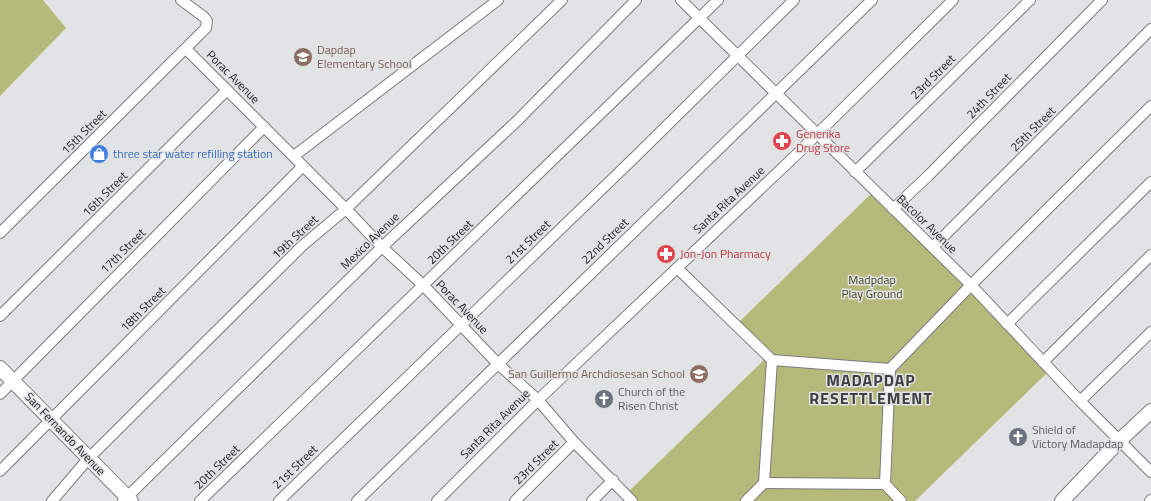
<svg xmlns="http://www.w3.org/2000/svg" width="1151" height="501" viewBox="0 0 1151 501" font-family="'Titillium Web',sans-serif">
<style>
.green{fill:#b5ba7b}
.lines{fill:none;stroke-linecap:round;stroke-linejoin:round}
.street-casing{stroke:#7a7b7d;stroke-width:12}
.secondary-casing{stroke:#7a7b7d;stroke-width:16}
.street{stroke:#fff;stroke-width:10}
.secondary{stroke:#fff;stroke-width:14}
.labels{text-anchor:middle;stroke-width:3;stroke-linejoin:round;paint-order:stroke}
.education-label{font-size:12px;fill:#785e54;stroke:#e2e3e5;text-anchor:start}
.street-label{font-size:12px;fill:#242425;stroke:#e2e3e5}
.health-label{font-size:12px;fill:#be3a42;stroke:#e2e3e5;text-anchor:start}
.shop-label{font-size:12px;fill:#366cbe;stroke:#e2e3e5;text-anchor:start}
.park-label{font-size:12px;fill:#43451e;stroke:#e2e3e5}
.worship-label{font-size:12px;fill:#5b616d;stroke:#e2e3e5;text-anchor:start}
.district-label{font-size:16px;font-weight:bold;letter-spacing:1px;fill:#3e3f41;stroke:#e2e3e5}
</style>
<rect width="100%" height="100%" fill="#e2e3e5"/>
<g class="green">
<polygon points="0,0 43,0 66,28 0,96"/>
<polygon points="875,190 1050,370 915,501 635,501 627,493 767,357 736,325"/>
</g>
<g class="lines">
<defs>
<g id="street">
<polyline points="681,0 971,285 1080,401 1151,472"/>
<polyline points="186,49 346,209 382,247 424,286 498,364 538,400 574,442 632,501"/>
<polyline points="294,156 498,0"/>
<polyline points="855,172 1030,0"/>
<polyline points="893,209 928,176 1102,0"/>
<polyline points="0,233 206,28 207,21 204,17 181,0"/>
<polyline points="933,247 1151,29"/>
<polyline points="677,268 772,360"/>
<polyline points="0,316 227,90"/>
<polyline points="1007,324 1151,182"/>
<polyline points="1043,362 1151,255"/>
<polyline points="0,394 264,127"/>
<polyline points="1080,401 1151,332"/>
<polyline points="0,471 303,166"/>
<polyline points="764,483 885,484 890,369 971,285 1151,106"/>
<polyline points="885,484 901,501"/>
<polyline points="52,501 88,459 302,246 346,209 562,0"/>
<polyline points="123,501 382,247 518,120 636,0"/>
<polyline points="200,501 718,0"/>
<polyline points="279,501 636,156 794,0"/>
<polyline points="357,501 872,0"/>
<polyline points="437,501 538,400 796,155 953,0"/>
<polyline points="515,501 574,442"/>
<polyline points="592,501 613,480"/>
<polyline points="746,501 764,483 772,360 890,369"/>
<polyline points="1150,501 1151,500"/>
</g>
<g id="secondary">
<polyline points="0,368 131,501"/>
<polyline points="1062,501 1119,441 1151,411"/>
</g>
</defs>
<use href="#street" class="street-casing"/>
<use href="#secondary" class="secondary-casing"/>
<use href="#street" class="street"/>
<use href="#secondary" class="secondary"/>
</g>
<defs>
<symbol id="school-disc" viewBox="-11 -11 22 22"><circle r="9.5" fill="#8d6e63" stroke="#e2e3e5"/><path d="M0-5L7-2L0 1L-7-2ZM-4 1L0 2.5L4 1V4Q0 6-4 4Z" fill="#fff"/></symbol>
<symbol id="pharmacy-disc" viewBox="-11 -11 22 22"><circle r="9.5" fill="#e0444e" stroke="#e2e3e5"/><path d="M-2-6h4v4h4v4h-4v4h-4v-4h-4v-4h4Z" fill="#fff"/></symbol>
<symbol id="shop-disc" viewBox="-11 -11 22 22"><circle r="9.5" fill="#3f7fe0" stroke="#e2e3e5"/><path d="M-5-2.5h2.3a2.7 3.5 0 0 1 5.4 0H5L5.5 6h-11ZM-1.5-2.5h3a1.5 2.3 0 0 0-3 0Z" fill="#fff"/></symbol>
<symbol id="church-disc" viewBox="-11 -11 22 22"><circle r="9.5" fill="#6b7280" stroke="#e2e3e5"/><path d="M-1.2-6h2.4v3.5h3.3v2.4h-3.3V6h-2.4V-.1h-3.3v-2.4h3.3Z" fill="#fff"/></symbol>
</defs>
<g fill-rule="evenodd">
<use href="#school-disc" x="292" y="46" width="22" height="22"/>
<use href="#pharmacy-disc" x="771" y="130" width="22" height="22"/>
<use href="#shop-disc" x="88" y="143" width="22" height="22"/>
<use href="#pharmacy-disc" x="655" y="243" width="22" height="22"/>
<use href="#school-disc" x="688" y="363" width="22" height="22"/>
<use href="#church-disc" x="593" y="388" width="22" height="22"/>
<use href="#church-disc" x="1007" y="426" width="22" height="22"/>
</g>
<g class="labels">
<g class="education-label">
<text x="317" y="54">Dapdap<tspan x="317" dy="14">Elementary School</tspan></text>
<text x="685" y="378" text-anchor="end">San Guillermo Archdiosesan School</text>
</g>
<g class="street-label">
<text transform="translate(233 77) rotate(45)" y="4">Porac Avenue</text>
<text transform="translate(933 77) rotate(-45)" y="4">23rd Street</text>
<text transform="translate(989 96) rotate(-46)" y="4">24th Street</text>
<text transform="translate(1033 129) rotate(-45)" y="4">25th Street</text>
<text transform="translate(84 132) rotate(-45)" y="4">15th Street</text>
<text transform="translate(105 194) rotate(-45)" y="4">16th Street</text>
<text transform="translate(729 200) rotate(-43)" y="4">Santa Rita Avenue</text>
<text transform="translate(927 224) rotate(44)" y="4">Bacolor Avenue</text>
<text transform="translate(295 237) rotate(-43)" y="4">19th Street</text>
<text transform="translate(370 241) rotate(-44)" y="4">Mexico Avenue</text>
<text transform="translate(605 241) rotate(-44)" y="4">22nd Street</text>
<text transform="translate(450 242) rotate(-44)" y="4">20th Street</text>
<text transform="translate(528 242) rotate(-44)" y="4">21st Street</text>
<text transform="translate(123 251) rotate(-45)" y="4">17th Street</text>
<text transform="translate(462 307) rotate(46)" y="4">Porac Avenue</text>
<text transform="translate(143 309) rotate(-45)" y="4">18th Street</text>
<text transform="translate(495 424) rotate(-45)" y="4">Santa Rita Avenue</text>
<text transform="translate(65 434) rotate(46)" y="4">San Fernando Avenue</text>
<text transform="translate(536 462) rotate(-45)" y="4">23rd Street</text>
<text transform="translate(217 467) rotate(-44)" y="4">20th Street</text>
<text transform="translate(295 467) rotate(-44)" y="4">21st Street</text>
</g>
<g class="health-label">
<text x="796" y="138">Generika<tspan x="796" dy="14">Drug Store</tspan></text>
<text x="680" y="258">Jon-Jon Pharmacy</text>
</g>
<g class="shop-label">
<text x="113" y="158">three star water refilling station</text>
</g>
<g class="park-label">
<text x="872" y="284">Madpdap<tspan x="872" dy="14">Play Ground</tspan></text>
</g>
<g class="worship-label">
<text x="618" y="396">Church of the<tspan x="618" dy="14">Risen Christ</tspan></text>
<text x="1032" y="434">Shield of<tspan x="1032" dy="14">Victory Madapdap</tspan></text>
</g>
<g class="district-label">
<text x="871" y="386">MADAPDAP<tspan x="871" dy="18">RESETTLEMENT</tspan></text>
</g>
</g>
</svg>
